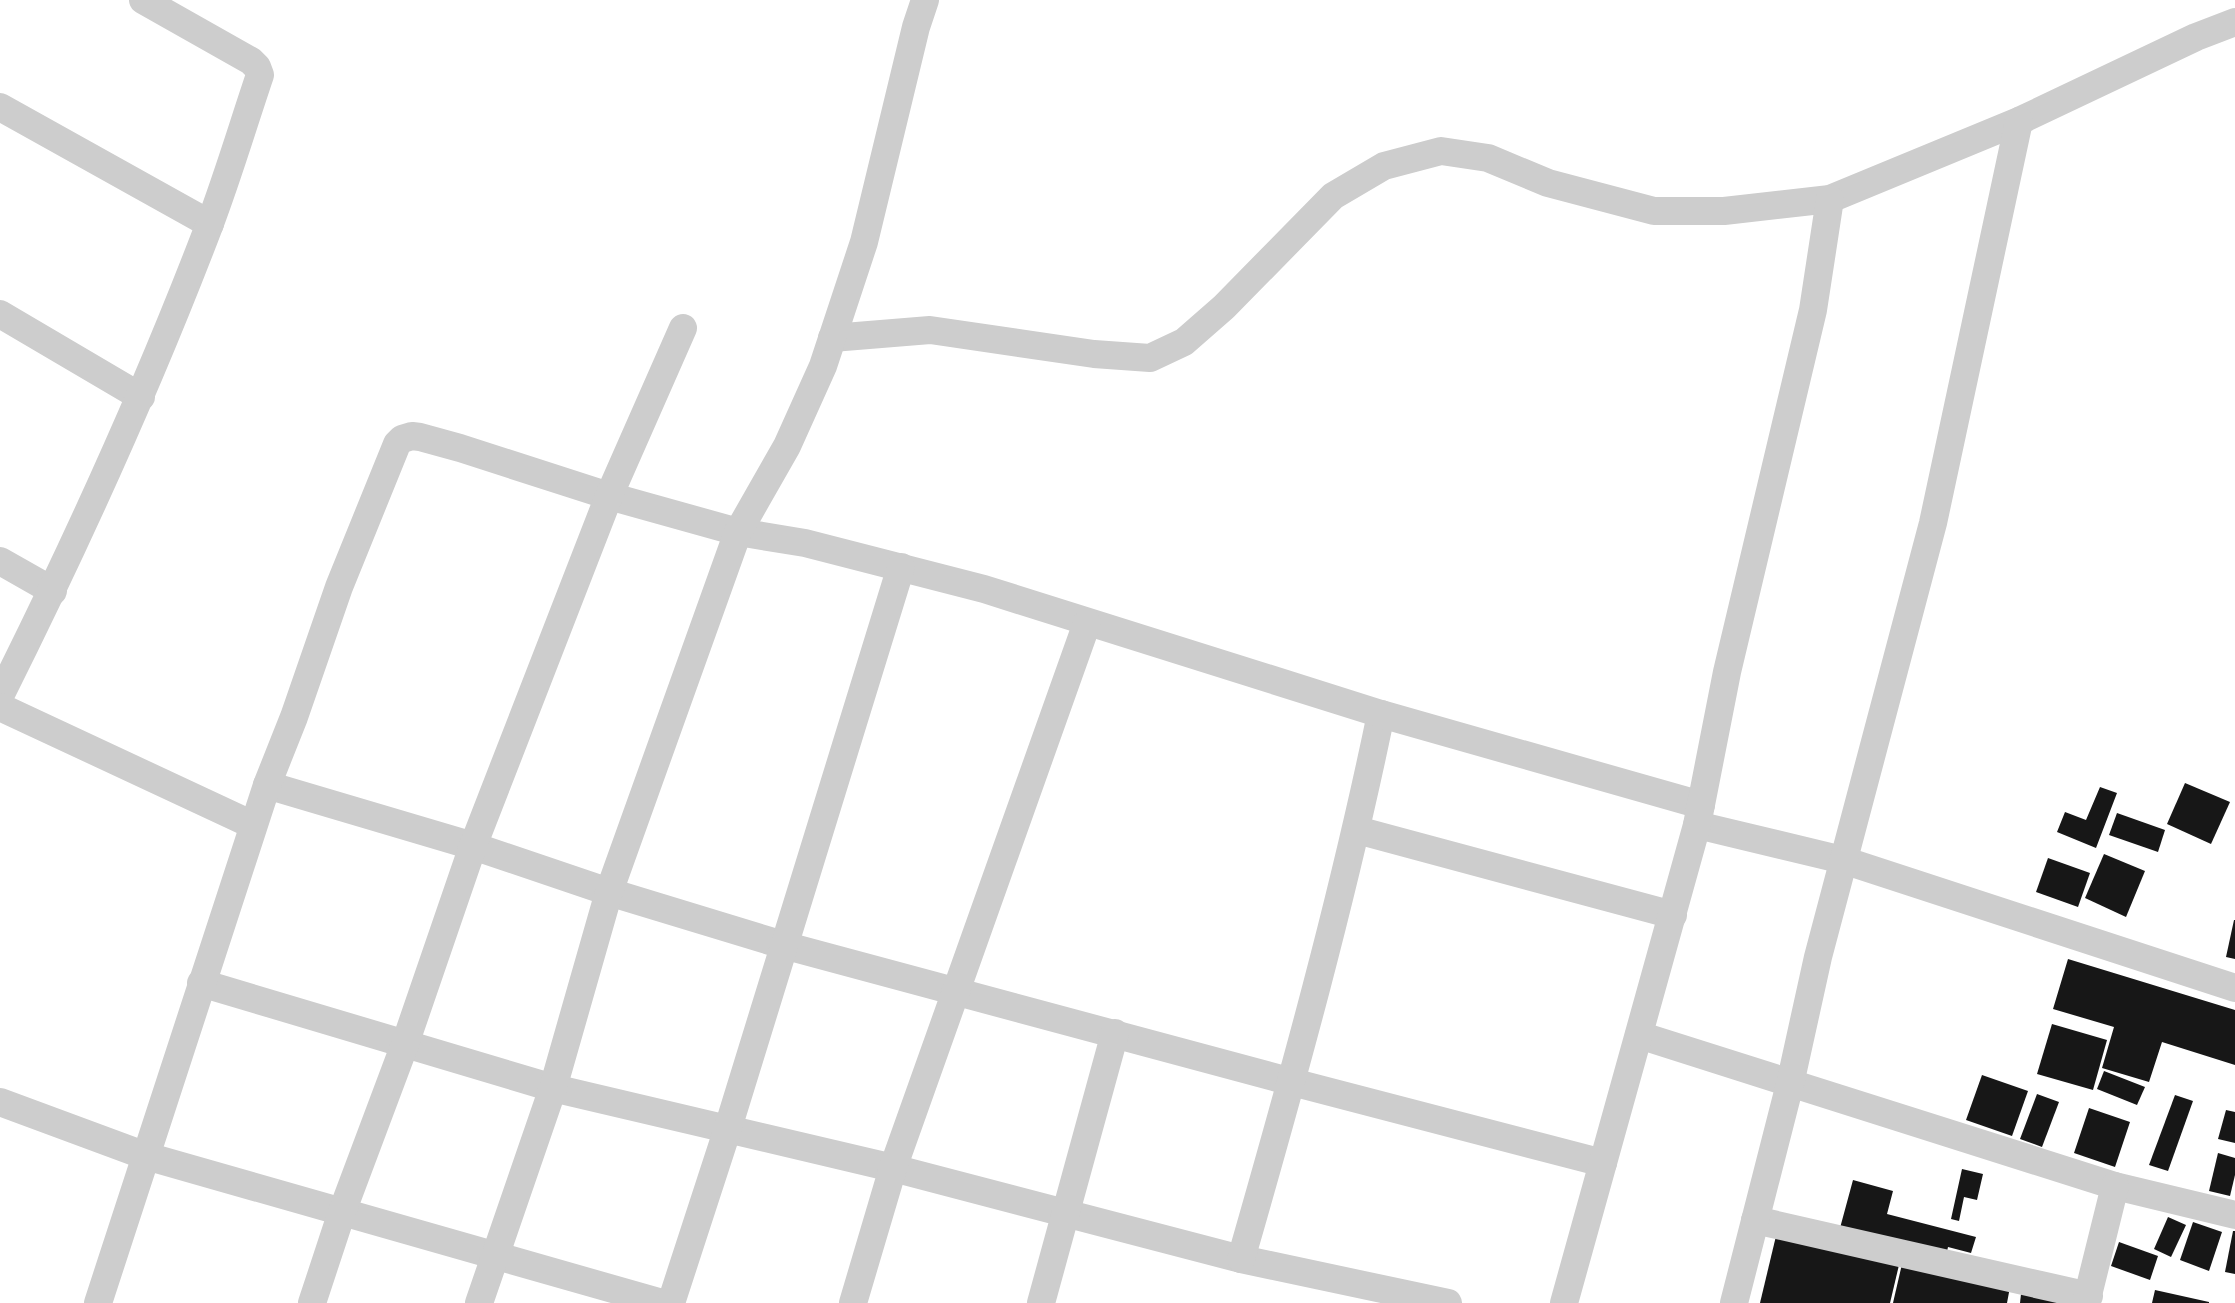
<svg xmlns="http://www.w3.org/2000/svg" width="2235" height="1303" viewBox="0 0 2235 1303" font-family="Helvetica,sans-serif">
<style>
.building{fill:#171717}
.lines{fill:none;stroke-linecap:round;stroke-linejoin:round}
.minor{stroke:#cdcdcd;stroke-width:28}
</style>
<rect width="100%" height="100%" fill="#fff"/>
<g class="building">
<polygon points="2185,783 2230,802 2211,844 2167,824"/>
<polygon points="2100,787 2117,793 2096,848 2057,832 2065,812 2086,820"/>
<polygon points="2117,813 2165,830 2158,852 2109,835"/>
<polygon points="2104,854 2145,871 2126,917 2085,898"/>
<polygon points="2048,858 2090,873 2078,907 2036,892"/>
<polygon points="2234,920 2235,920 2235,959 2226,957"/>
<polygon points="2068,959 2235,1010 2235,1065 2162,1042 2149,1082 2102,1068 2114,1027 2053,1009"/>
<polygon points="2052,1024 2107,1040 2093,1090 2037,1074"/>
<polygon points="2104,1071 2145,1087 2137,1105 2097,1089"/>
<polygon points="1982,1075 2028,1091 2012,1136 1966,1120"/>
<polygon points="2037,1094 2059,1102 2042,1147 2020,1139"/>
<polygon points="2175,1095 2193,1101 2168,1171 2149,1165"/>
<polygon points="2089,1108 2130,1122 2115,1167 2074,1153"/>
<polygon points="2226,1110 2235,1112 2235,1143 2218,1139"/>
<polygon points="2218,1153 2235,1158 2235,1175 2230,1196 2209,1191"/>
<polygon points="1962,1169 1983,1174 1977,1200 1964,1197 1959,1221 1951,1219"/>
<polygon points="1853,1180 1893,1191 1887,1214 1976,1237 1971,1253 1948,1247 1946,1256 1840,1228"/>
<polygon points="2168,1217 2186,1225 2171,1257 2154,1249"/>
<polygon points="2193,1222 2222,1232 2209,1271 2180,1260"/>
<polygon points="2233,1231 2235,1231 2235,1274 2225,1272"/>
<polygon points="1776,1236 1899,1265 1890,1303 1760,1303"/>
<polygon points="2119,1242 2158,1256 2150,1280 2111,1266"/>
<polygon points="1902,1264 2010,1287 2007,1303 1893,1303"/>
<polygon points="2155,1290 2209,1302 2209,1303 2152,1303"/>
<polygon points="2021,1294 2063,1303 2020,1303"/>
</g>
<g class="lines">
<g class="minor">
<polyline points="0,107 210,224"/>
<polyline points="0,314 141,397"/>
<polyline points="832,338 930,330 1094,354 1150,358 1184,342 1224,307 1333,196 1384,166 1441,151 1488,158 1548,183 1654,211 1724,211 1830,199 2019,121 2196,37 2235,22"/>
<polyline points="0,561 53,591"/>
<path d="M0,696C77,542 148,386 209,226C228,176 243,125 260,75L257,67L251,61L143,0"/>
<polyline points="0,707 253,825"/>
<polyline points="267,785 473,846 609,892 783,945 1292,1082 1603,1163"/>
<polyline points="1697,825 1843,860 2235,988"/>
<polyline points="1357,830 1673,915"/>
<polyline points="201,983 553,1088 893,1168 1241,1259 1448,1303"/>
<polyline points="1639,1035 2115,1186 2235,1215"/>
<polyline points="0,1102 146,1156 662,1303"/>
<polyline points="1755,1220 2089,1296"/>
<path d="M1241,1259C1293,1078 1343,898 1381,714"/>
<polyline points="98,1303 267,785 294,717 339,587 397,444 402,439 412,436 420,437 460,448 609,496 738,532 805,543 984,589 1381,714 1701,805"/>
<polyline points="312,1303 342,1212 405,1044 473,846 609,496 683,328"/>
<polyline points="479,1303 553,1088 609,892 738,532 787,446 823,366 864,242 916,27 925,0"/>
<polyline points="671,1303 728,1128 901,567"/>
<polyline points="853,1303 893,1168 1087,623"/>
<polyline points="1041,1303 1115,1033"/>
<polyline points="1564,1303 1697,825 1727,672 1813,310 1830,199"/>
<polyline points="1734,1303 1790,1084 1818,957 1933,523 2019,121"/>
<polyline points="2086,1303 2115,1186"/>
</g>
</g>
</svg>
